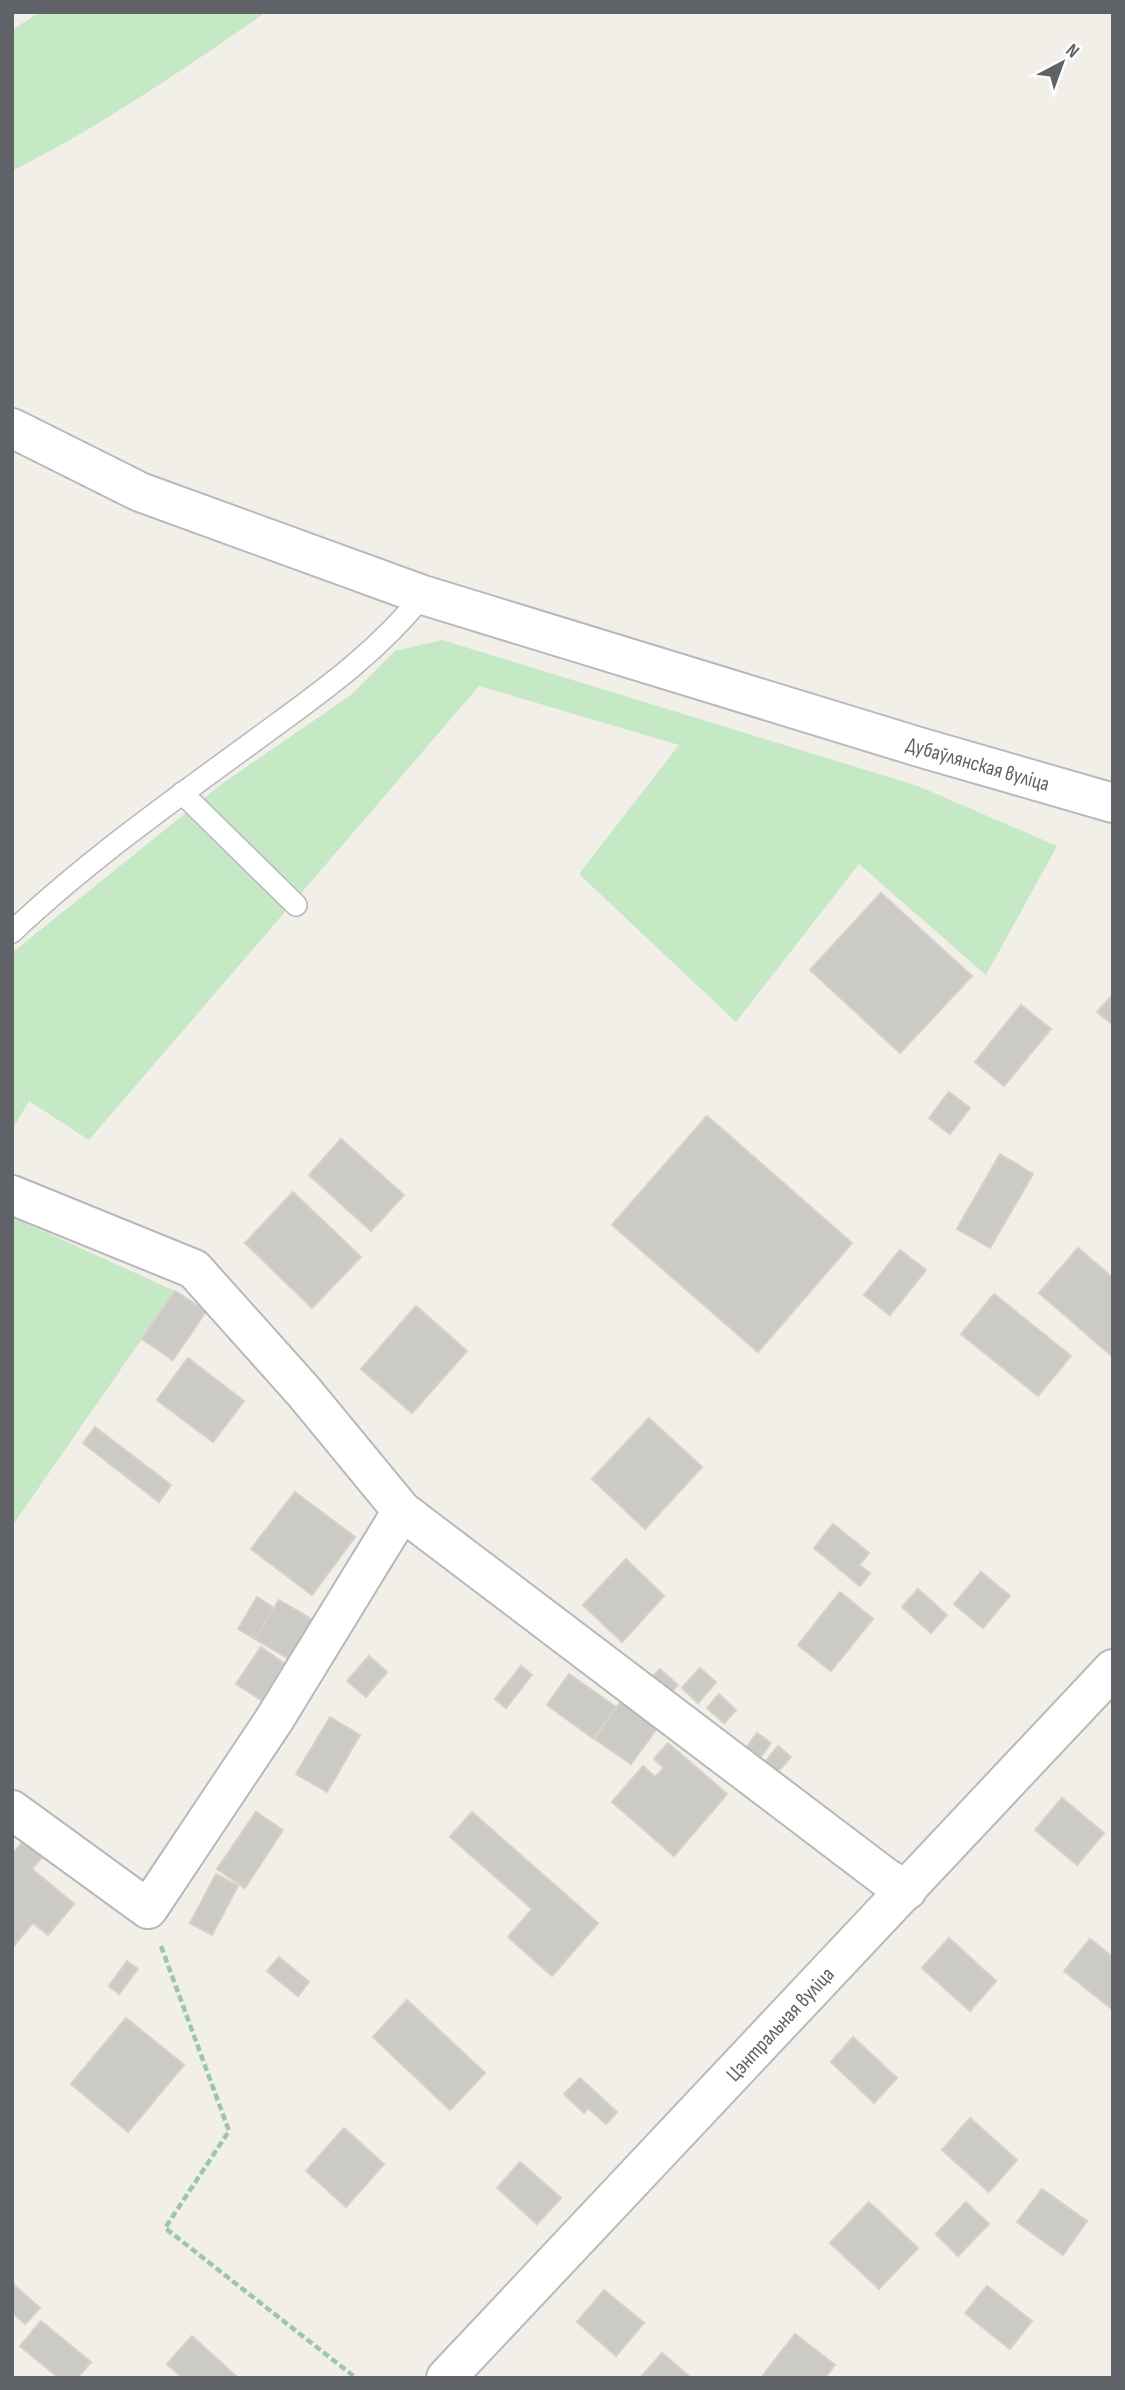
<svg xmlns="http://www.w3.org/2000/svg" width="1125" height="2390" viewBox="0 0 1125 2390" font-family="'Sofia Sans Condensed',sans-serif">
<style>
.green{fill:#c5e8c5}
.building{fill:#cccac5;stroke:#d6d1c6;stroke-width:2}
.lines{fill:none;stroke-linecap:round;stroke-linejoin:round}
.lane-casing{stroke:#b5b8bc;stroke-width:24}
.street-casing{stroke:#b5b8bc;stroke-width:42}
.secondary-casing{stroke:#b6babf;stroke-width:42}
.path{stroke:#9cc7a9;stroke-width:4.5;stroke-dasharray:7 3.5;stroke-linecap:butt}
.lane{stroke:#fff;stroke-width:21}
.street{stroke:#fff;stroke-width:38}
.secondary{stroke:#fff;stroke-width:38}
.labels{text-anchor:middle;stroke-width:6;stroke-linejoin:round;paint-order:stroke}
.street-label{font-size:21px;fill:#5f6368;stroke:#fff}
</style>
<rect width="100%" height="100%" fill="#f1efe8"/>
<g class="green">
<path d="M40,12H266C184,69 101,126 12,171V30Z"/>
<polygon points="442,640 918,786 1057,846 986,975 859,864 736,1022 579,874 679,745 479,686 89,1140 29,1101 12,1130 13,952 223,783 351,695 395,651"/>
<polygon points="12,1217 175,1291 12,1526"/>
</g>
<g class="building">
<polygon points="881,893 972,976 900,1053 810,970"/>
<polygon points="1113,994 1113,1025 1097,1012"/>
<polygon points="1021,1005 1051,1029 1004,1086 975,1062"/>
<polygon points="949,1092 970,1108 950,1134 929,1118"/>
<polygon points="707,1116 852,1243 758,1352 612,1225"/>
<polygon points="341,1139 404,1195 371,1231 309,1175"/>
<polygon points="1000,1154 1033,1174 990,1248 957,1229"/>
<polygon points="293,1192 361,1257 312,1308 245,1243"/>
<polygon points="1078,1248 1113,1278 1113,1357 1039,1293"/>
<polygon points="900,1250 926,1270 890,1315 864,1295"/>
<polygon points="175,1291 206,1311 173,1360 142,1339"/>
<polygon points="994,1294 1071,1356 1038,1396 961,1334"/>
<polygon points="416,1306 467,1351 412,1413 361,1369"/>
<polygon points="188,1358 244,1401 213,1442 157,1400"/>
<polygon points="649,1418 702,1467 645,1529 592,1479"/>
<polygon points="95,1427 171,1485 159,1502 83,1443"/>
<polygon points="295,1492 355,1537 312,1595 251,1549"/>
<polygon points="833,1524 869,1553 859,1565 870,1573 860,1586 814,1548"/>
<polygon points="626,1559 664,1596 622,1642 583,1605"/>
<polygon points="981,1572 1010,1596 983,1628 954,1604"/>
<polygon points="918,1589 947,1615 931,1633 902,1607"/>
<polygon points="840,1592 873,1619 831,1671 798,1645"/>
<polygon points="257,1597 274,1608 255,1639 238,1629"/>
<polygon points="279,1600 313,1620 289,1659 255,1639"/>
<polygon points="261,1647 285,1664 261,1700 236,1684"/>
<polygon points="369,1656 387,1672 366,1697 347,1681"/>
<polygon points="521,1666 532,1675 506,1708 495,1699"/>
<polygon points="700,1668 716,1682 698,1703 682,1688"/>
<polygon points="660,1669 678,1685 667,1696 649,1680"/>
<polygon points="569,1674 616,1707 593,1738 547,1705"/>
<polygon points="719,1694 736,1710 724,1723 707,1708"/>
<polygon points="621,1701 658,1727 631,1764 595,1739"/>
<polygon points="330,1717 360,1735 327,1792 296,1774"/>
<polygon points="757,1733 771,1743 755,1765 741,1755"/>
<polygon points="668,1743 727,1794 674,1856 612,1802 643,1766 655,1777 664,1768 654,1759"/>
<polygon points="778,1746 791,1757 773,1777 761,1767"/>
<polygon points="1062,1798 1104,1833 1077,1865 1035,1830"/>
<polygon points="256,1812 283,1830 245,1888 217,1869"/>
<polygon points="472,1812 598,1923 552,1976 508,1937 532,1909 450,1837"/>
<polygon points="23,1841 42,1857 32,1869 74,1904 48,1935 33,1923 12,1948 12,1855"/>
<polygon points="216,1874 238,1886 212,1935 190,1923"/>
<polygon points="949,1938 996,1981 970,2011 922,1968"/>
<polygon points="1090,1939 1113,1957 1113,2010 1064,1971"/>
<polygon points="279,1957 309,1982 298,1996 267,1971"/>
<polygon points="127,1961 138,1969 119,1994 109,1986"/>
<polygon points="407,2000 485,2073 450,2110 373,2037"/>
<polygon points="126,2018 184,2065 128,2132 71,2084"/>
<polygon points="853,2037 897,2078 874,2103 831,2062"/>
<polygon points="580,2078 617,2112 606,2124 588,2108 584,2113 564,2094"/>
<polygon points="970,2118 1017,2160 989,2192 942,2150"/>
<polygon points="344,2128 384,2164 346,2207 306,2171"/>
<polygon points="520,2162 561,2198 537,2224 497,2188"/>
<polygon points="1042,2189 1087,2221 1063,2255 1017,2222"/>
<polygon points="869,2202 918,2248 879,2289 830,2243"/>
<polygon points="966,2202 989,2224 958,2256 936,2234"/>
<polygon points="12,2283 40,2308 25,2324 12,2312"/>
<polygon points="987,2286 1032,2321 1010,2349 965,2313"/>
<polygon points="604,2290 644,2323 616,2356 577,2322"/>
<polygon points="41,2321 91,2362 77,2378 59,2378 20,2346"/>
<polygon points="795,2334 835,2365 825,2378 761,2378"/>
<polygon points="192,2336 238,2378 182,2378 167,2364"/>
<polygon points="662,2353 691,2378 640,2378"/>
</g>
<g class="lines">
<defs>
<g id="lane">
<polyline points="182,793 296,905"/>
<path d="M12,932C85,863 169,803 250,744C311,699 375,656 423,595"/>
</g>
<g id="street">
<polyline points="12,1195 194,1269 304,1392 402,1511 886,1878 907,1890"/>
<polyline points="12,1810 148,1909 274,1720 402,1511"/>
</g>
<g id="secondary">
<polyline points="12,428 140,492 423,595 919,747 1113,803"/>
<polyline points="446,2378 1113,1669"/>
</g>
</defs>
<use href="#lane" class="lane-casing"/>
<use href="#street" class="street-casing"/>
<use href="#secondary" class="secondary-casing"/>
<polyline class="path" points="161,1946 229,2131 165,2228 356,2378"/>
<use href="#lane" class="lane"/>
<use href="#street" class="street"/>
<use href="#secondary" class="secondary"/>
</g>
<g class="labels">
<g class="street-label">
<text transform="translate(978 764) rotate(16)" y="7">Дубаўлянская вуліца</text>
<text transform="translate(780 2024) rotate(-47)" y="7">Цэнтральная вуліца</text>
</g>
</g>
<rect width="1125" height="2390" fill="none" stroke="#5f6368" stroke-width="28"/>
<g transform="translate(1062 63) rotate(41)" stroke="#ffffff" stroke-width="5" paint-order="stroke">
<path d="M0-5L12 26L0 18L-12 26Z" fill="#5f6368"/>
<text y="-10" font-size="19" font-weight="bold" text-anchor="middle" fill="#5f6368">N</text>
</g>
</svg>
